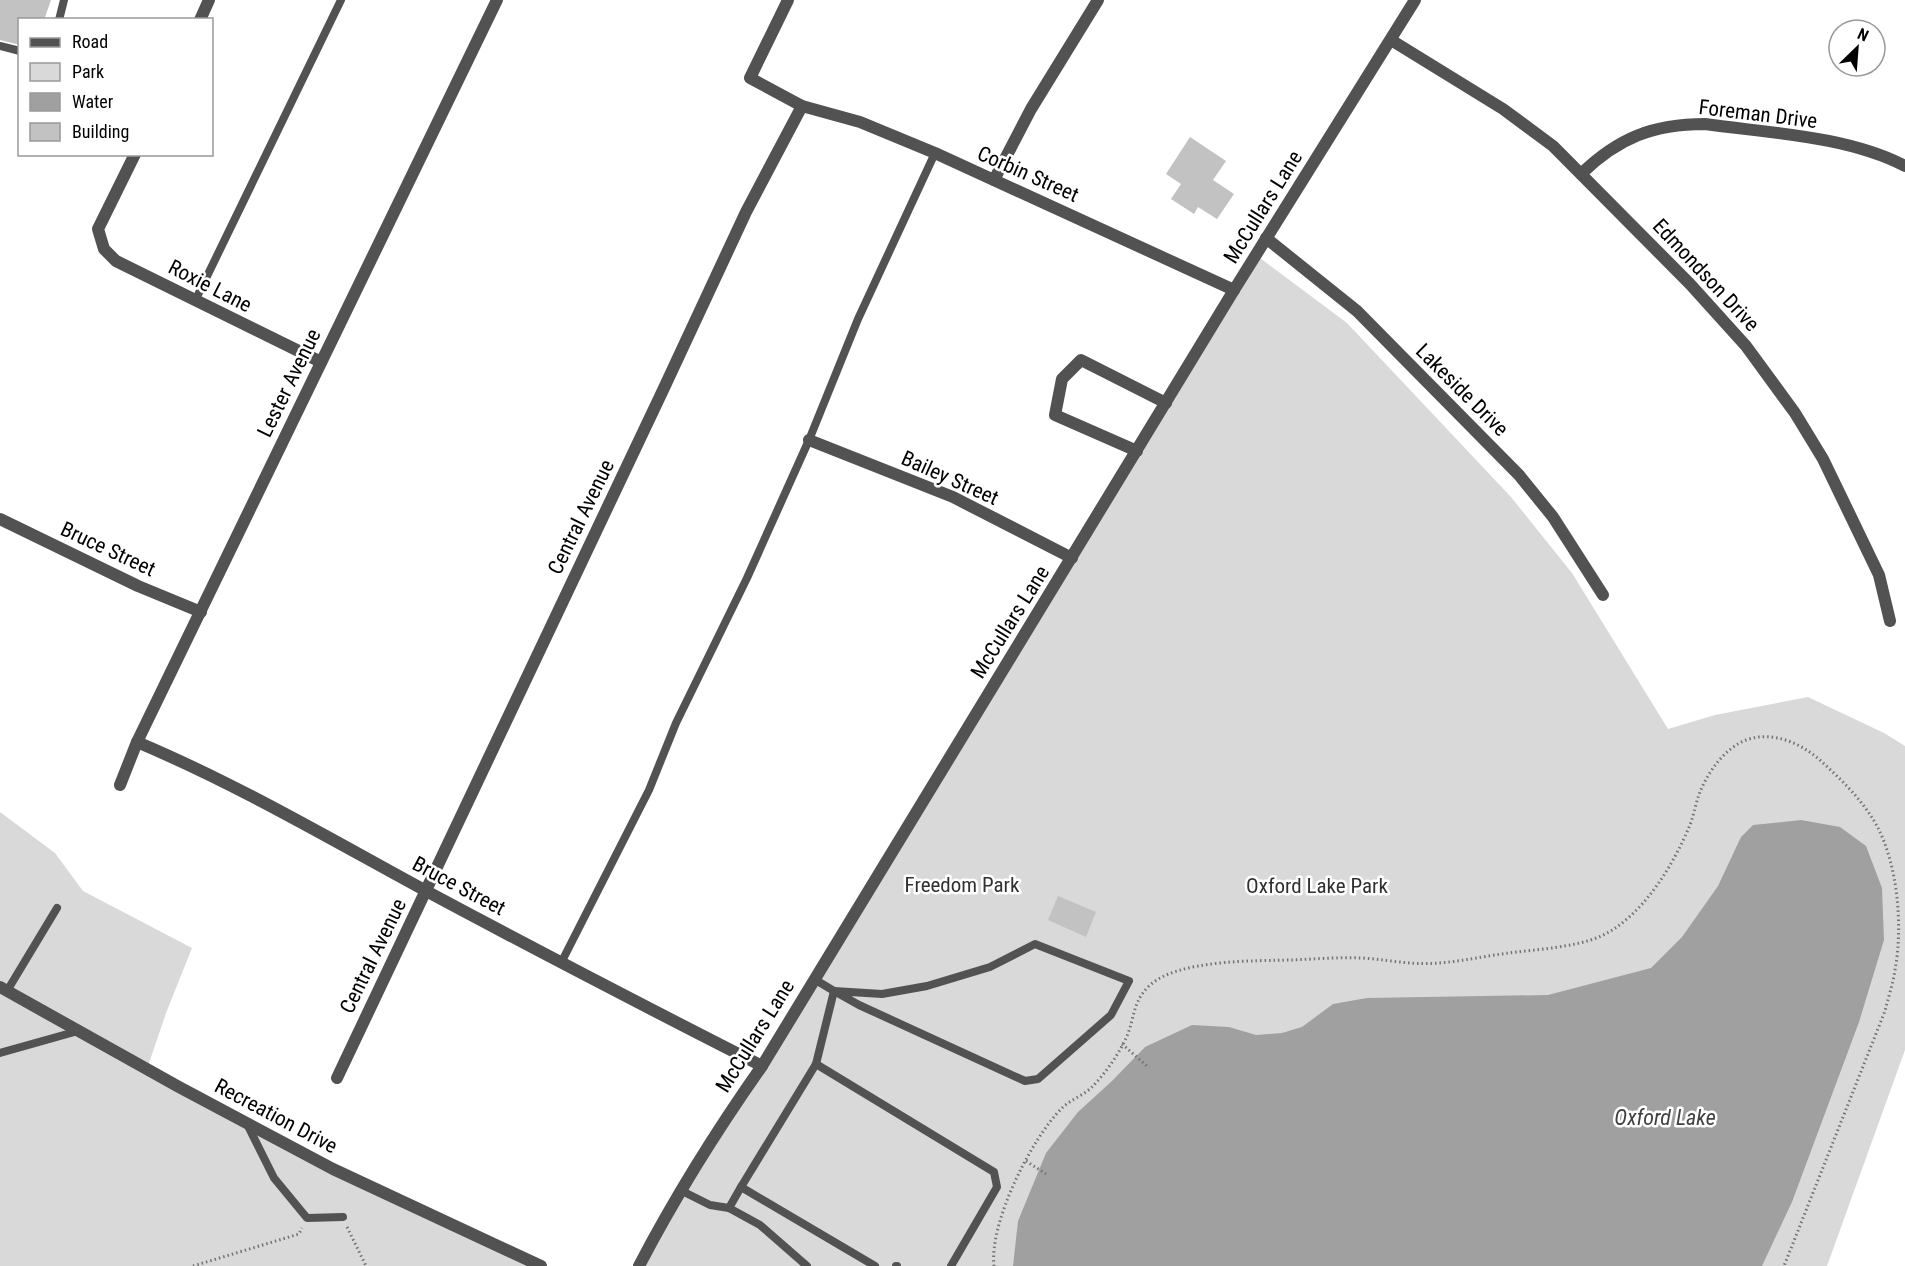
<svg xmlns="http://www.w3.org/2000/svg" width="1905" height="1266" viewBox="0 0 1905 1266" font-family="'Roboto Condensed',sans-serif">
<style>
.green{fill:#d9d9d9}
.water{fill:#a0a0a0}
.building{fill:#c2c2c2}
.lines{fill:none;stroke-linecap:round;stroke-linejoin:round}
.path{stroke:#747474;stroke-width:3;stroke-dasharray:1.5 3;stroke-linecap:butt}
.service{stroke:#525252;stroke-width:8}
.minor{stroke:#525252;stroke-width:12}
.labels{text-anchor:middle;stroke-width:5;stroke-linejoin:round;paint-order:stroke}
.street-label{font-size:21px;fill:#000;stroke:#fff}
.park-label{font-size:21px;fill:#303030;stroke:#fff}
.water-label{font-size:22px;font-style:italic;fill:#414141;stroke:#fff}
</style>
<rect width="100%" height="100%" fill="#fff"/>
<g class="green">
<polygon points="1256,255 1347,323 1511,497 1572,573 1668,729 1715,715 1808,697 1884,733 1905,746 1905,1050 1827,1266 640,1266"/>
<polygon points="0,812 55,853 83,891 192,948 166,1013 147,1069 179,1087 541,1266 0,1266"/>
</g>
<polygon class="water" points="1801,820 1840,827 1866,846 1882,888 1884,940 1859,1022 1792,1202 1762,1266 1013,1266 1018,1221 1046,1153 1078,1112 1112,1081 1145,1047 1192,1025 1229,1027 1256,1035 1282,1033 1302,1027 1333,1004 1367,998 1548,995 1651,968 1682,937 1718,886 1741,837 1753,825"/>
<g class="building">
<polygon points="0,0 51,0 44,20 20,20 20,45 0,40"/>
<polygon points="1190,137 1226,161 1213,180 1234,194 1217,219 1198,207 1194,214 1171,199 1181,184 1166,174"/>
<polygon points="1058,896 1096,912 1086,937 1048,920"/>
</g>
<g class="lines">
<g class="path">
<polyline points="1122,1044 1149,1068"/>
<polyline points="1026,1161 1046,1174"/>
<polyline points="347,1227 366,1266"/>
<polyline points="193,1266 299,1234 302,1228"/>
<path d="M994,1266C989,1223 1031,1139 1062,1108C1070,1100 1082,1096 1091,1088C1105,1074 1119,1054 1127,1036C1135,1017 1132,1003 1149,986C1177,959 1256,961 1292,960C1315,959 1339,957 1362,958C1379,959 1395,962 1411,963C1443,966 1477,957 1509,953C1538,949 1571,948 1599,937C1641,919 1673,866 1690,825C1694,814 1696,802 1700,792C1708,772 1725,748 1746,740C1773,730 1803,744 1822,762C1843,781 1863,801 1877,826C1898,866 1903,926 1895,970C1893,984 1888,998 1885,1011L1784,1266"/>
</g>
<g class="service">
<polyline points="59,20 64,0"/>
<polyline points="0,46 20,51"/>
<polyline points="195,301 341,0"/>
<polygon points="1035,944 1129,981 1111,1015 1038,1079 1025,1081 859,1005 834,991 882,994 927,986 990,967"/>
<polyline points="561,963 649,790 676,723 747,578 809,440 858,319 935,153"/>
<polyline points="7,991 57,908"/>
<polyline points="0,1053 78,1031"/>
<polyline points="816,1064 994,1172 997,1187 951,1266"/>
<polyline points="247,1124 274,1178 307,1218 343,1217"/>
<polyline points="741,1187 816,1064 834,991 814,979"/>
<polyline points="682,1191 710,1205 729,1208 760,1225 807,1266"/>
<polyline points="729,1208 741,1187 875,1266"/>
<polyline points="896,1266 897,1266"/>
</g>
<g class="minor">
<polyline points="788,0 750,78 802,106 860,122 935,153 1234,290"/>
<polyline points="200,20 209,0"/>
<polyline points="1391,40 1503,109 1553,146 1690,284 1746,346 1795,413 1823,459 1879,575 1890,621"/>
<polyline points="135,154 98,229 104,249 116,261 321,362"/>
<path d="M1581,174C1618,138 1653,124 1705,124C1769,133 1847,136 1905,166"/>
<polyline points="994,180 1031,109 1098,0"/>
<polyline points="1266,238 1357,311 1519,475 1553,517 1603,595"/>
<polyline points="809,440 953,497 1072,558"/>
<polyline points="1137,451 1055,415 1062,379 1081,360 1166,403"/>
<polyline points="0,519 138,586 201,612"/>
<path d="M137,742C237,784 332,840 428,892C538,951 650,1009 762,1066"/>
<polyline points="120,785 137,742 497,0"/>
<polyline points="0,987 179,1087 333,1169 541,1266"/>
<polyline points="337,1078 664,388 746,212 802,106"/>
<path d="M639,1266C675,1197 717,1130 762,1066L1234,290L1415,0"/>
</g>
</g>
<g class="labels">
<g class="street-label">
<text transform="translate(1758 114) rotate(7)" y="7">Foreman Drive</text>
<text transform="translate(1028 174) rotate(24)" y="7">Corbin Street</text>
<text transform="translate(1263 207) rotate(-58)" y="7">McCullars Lane</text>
<text transform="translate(1706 275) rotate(47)" y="7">Edmondson Drive</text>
<text transform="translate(210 286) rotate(27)" y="7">Roxie Lane</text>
<text transform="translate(289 383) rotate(-64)" y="7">Lester Avenue</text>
<text transform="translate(1462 390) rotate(45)" y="7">Lakeside Drive</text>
<text transform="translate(950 478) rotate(24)" y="7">Bailey Street</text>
<text transform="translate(581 517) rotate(-64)" y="7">Central Avenue</text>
<text transform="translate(108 549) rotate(25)" y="7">Bruce Street</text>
<text transform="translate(1010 622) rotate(-58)" y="7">McCullars Lane</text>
<text transform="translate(459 886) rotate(28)" y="7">Bruce Street</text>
<text transform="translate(373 956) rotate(-64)" y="7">Central Avenue</text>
<text transform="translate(755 1036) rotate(-58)" y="7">McCullars Lane</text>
<text transform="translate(276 1116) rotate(28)" y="7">Recreation Drive</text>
</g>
<g class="park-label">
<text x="962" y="892">Freedom Park</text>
<text x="1317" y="893">Oxford Lake Park</text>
</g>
<g class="water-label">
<text x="1665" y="1125">Oxford Lake</text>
</g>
</g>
<rect x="18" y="18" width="195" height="138" fill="#ffffff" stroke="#999999" stroke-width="1.5"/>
<rect x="30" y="38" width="30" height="9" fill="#525252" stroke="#999999" stroke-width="1.5"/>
<text x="72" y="48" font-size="18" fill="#000000">Road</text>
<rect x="30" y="63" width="30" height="18" fill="#d9d9d9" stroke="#999999" stroke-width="1.5"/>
<text x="72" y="78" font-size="18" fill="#000000">Park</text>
<rect x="30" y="93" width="30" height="18" fill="#a0a0a0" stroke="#999999" stroke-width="1.5"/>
<text x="72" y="108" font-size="18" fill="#000000">Water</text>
<rect x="30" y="123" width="30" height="18" fill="#c2c2c2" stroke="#999999" stroke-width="1.5"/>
<text x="72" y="138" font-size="18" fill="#000000">Building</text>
<g transform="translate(1857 48) rotate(25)"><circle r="28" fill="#ffffff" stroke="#999999" stroke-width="1.5"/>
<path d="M0-4.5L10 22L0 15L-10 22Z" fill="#000000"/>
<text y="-9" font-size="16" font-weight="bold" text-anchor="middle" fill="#000000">N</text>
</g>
</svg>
